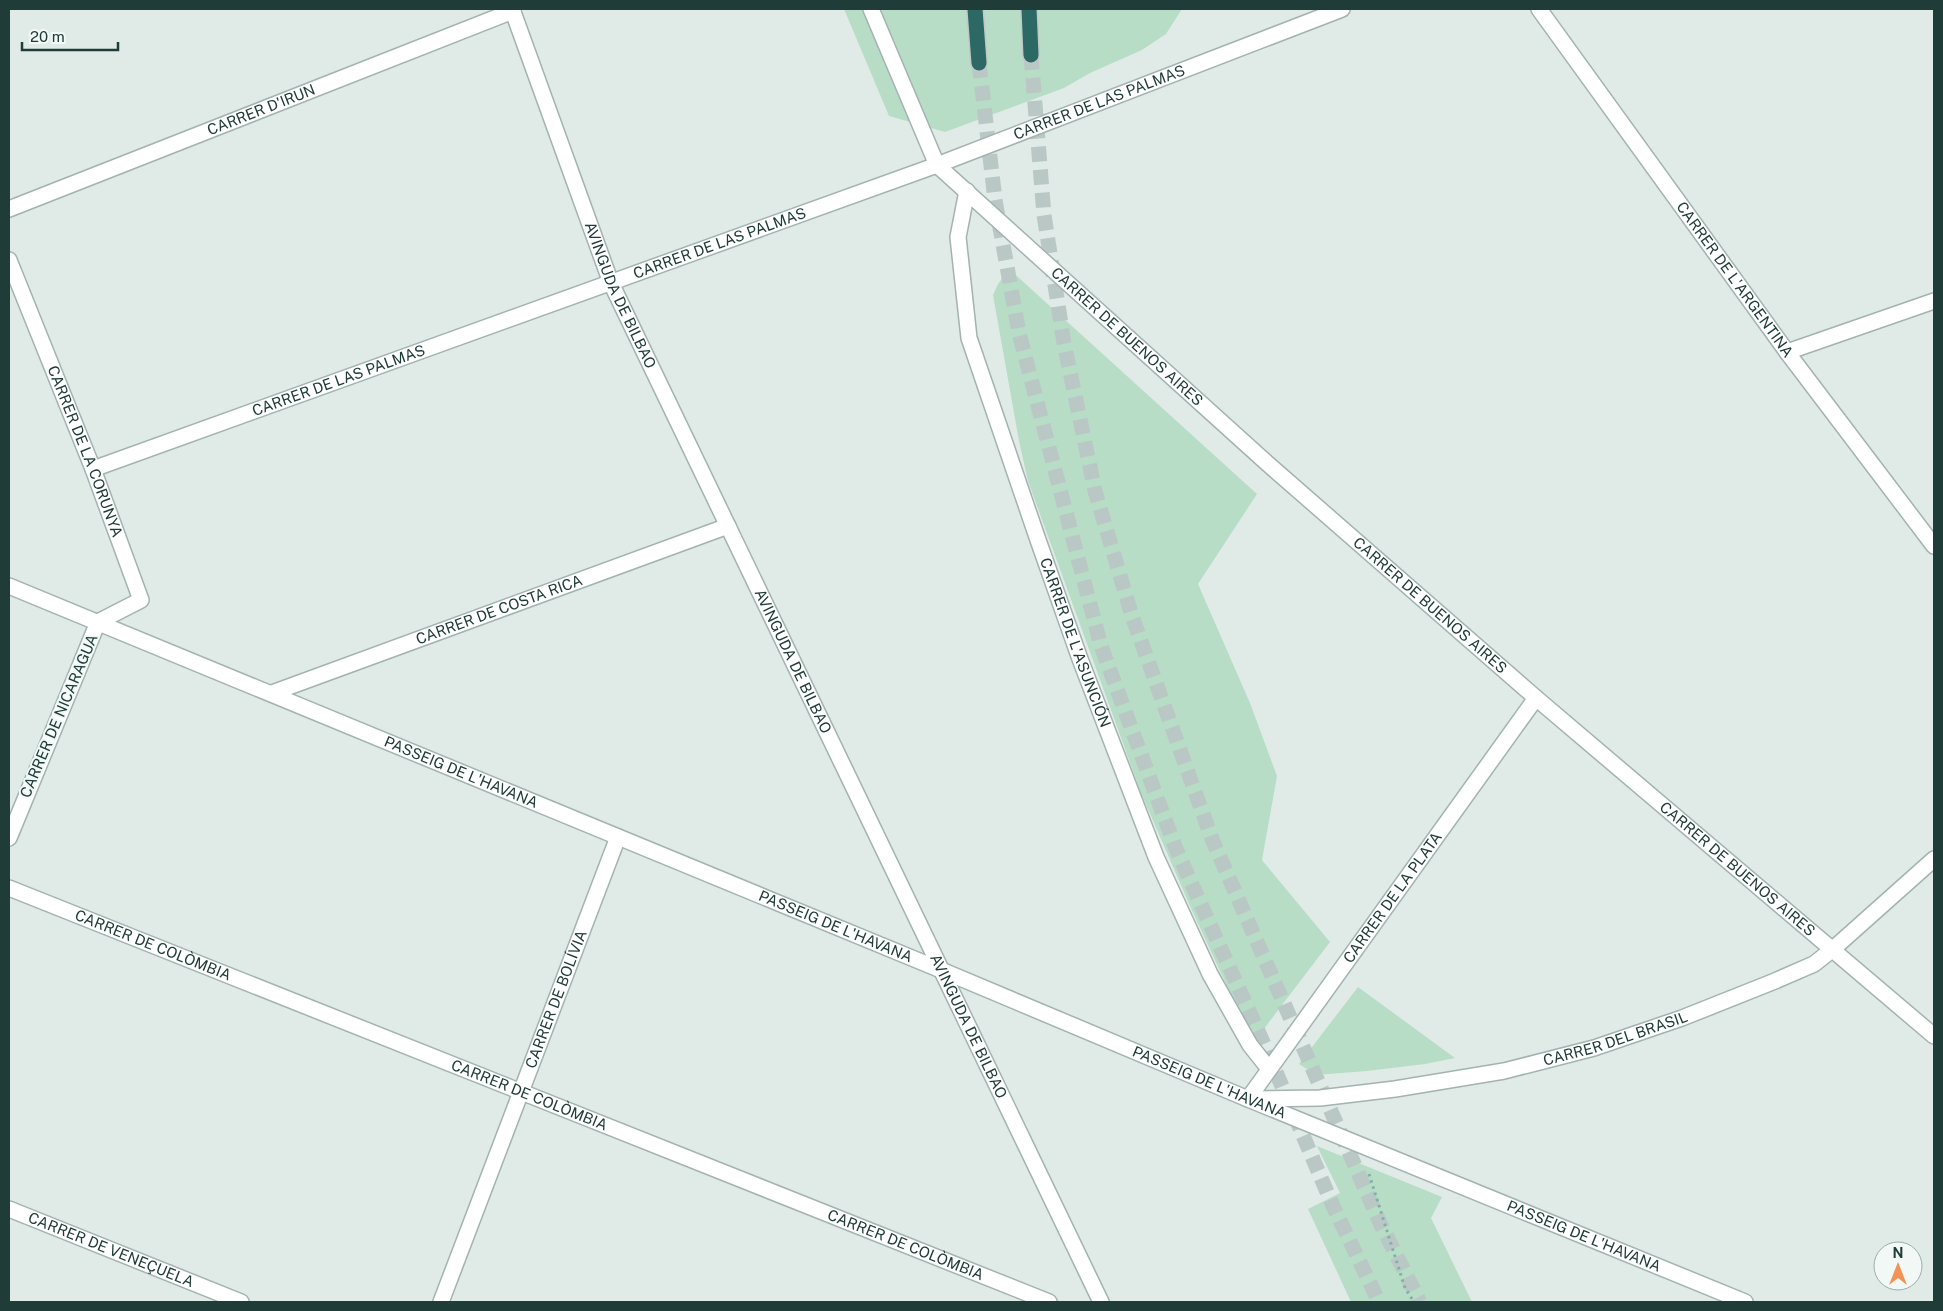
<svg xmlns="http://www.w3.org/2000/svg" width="1943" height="1311" viewBox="0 0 1943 1311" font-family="'Public Sans',sans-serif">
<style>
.green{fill:#b8ddc7}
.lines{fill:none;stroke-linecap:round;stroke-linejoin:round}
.motorway-tunnel{stroke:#bac8c5;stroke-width:15;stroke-dasharray:15 8;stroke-linecap:butt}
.pedestrian-casing{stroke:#a3b3b0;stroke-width:18}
.minor-casing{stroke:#a3b3b0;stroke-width:18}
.tertiary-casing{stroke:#a3b3b0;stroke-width:18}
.motorway-casing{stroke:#c1c8c7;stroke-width:18}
.path{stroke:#80b0a7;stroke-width:3;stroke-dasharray:2.5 4;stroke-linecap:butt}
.pedestrian{stroke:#fff;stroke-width:15}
.minor{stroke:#fff;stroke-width:15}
.tertiary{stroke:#fff;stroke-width:15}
.motorway{stroke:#2c6964;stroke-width:15}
.labels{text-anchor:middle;stroke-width:4;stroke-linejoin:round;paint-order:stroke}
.street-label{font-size:15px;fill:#203c38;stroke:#f1f8f5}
</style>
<rect width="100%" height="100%" fill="#e0ebe8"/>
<g class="green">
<polygon points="844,9 1182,9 1166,34 1142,50 1090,73 1064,88 945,132 889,116"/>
<polygon points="1009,269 1257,494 1198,584 1250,703 1277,776 1262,860 1330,942 1257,1038 1238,1010 1190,906 1141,793 1028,481 1019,441 993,295 998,284"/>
<polygon points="1358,987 1455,1058 1425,1064 1367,1071 1316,1075 1299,1064"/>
<polygon points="1317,1146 1442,1197 1431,1218 1472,1302 1351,1302 1308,1209 1340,1193"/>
</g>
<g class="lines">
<g class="motorway-tunnel">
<polyline points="1031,55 1044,215 1064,343 1095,491 1132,616 1212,839 1380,1223 1420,1302"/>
<polyline points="979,63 995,200 1019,333 1101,646 1176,849 1267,1051 1333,1206 1379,1302"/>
</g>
<defs>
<polyline id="pedestrian" points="871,9 937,165"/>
<g id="minor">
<path id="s1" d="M1539,9L1787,352L1934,546"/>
<path id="s2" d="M937,165L1268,464L1536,698L1934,1036"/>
<path id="s3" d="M967,191L958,237L969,338L1038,540L1080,659L1156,857L1210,974L1250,1045L1269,1069"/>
<path id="s4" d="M9,209L513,11"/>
<path id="s5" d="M9,260L93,469L141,600L98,622L9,838"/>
<polyline points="1787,352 1934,301"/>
<path id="s6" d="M93,469L937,165L1342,9"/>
<path id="s7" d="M9,586L941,970L1248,1099L1745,1302"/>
<path id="s8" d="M272,693L728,526"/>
<path id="s9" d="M9,888L1049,1302"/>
<path id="s10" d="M1248,1099L1536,698"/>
<path id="s11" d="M1254,1099L1320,1098L1395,1089L1504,1071L1594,1048L1682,1018L1775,981L1814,964L1833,949L1934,859"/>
<path id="s12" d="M9,1209L241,1302"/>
<path id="s13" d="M441,1302L618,837"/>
</g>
<g id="tertiary">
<path id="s14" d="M512,9L611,283L1101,1302"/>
</g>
<g id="motorway">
<polyline points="975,9 979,63"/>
<polyline points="1029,9 1031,55"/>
</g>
</defs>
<use href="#pedestrian" class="pedestrian-casing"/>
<use href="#minor" class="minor-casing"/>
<use href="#tertiary" class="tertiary-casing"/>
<use href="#motorway" class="motorway-casing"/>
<polyline class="path" points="1369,1174 1405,1288 1414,1302"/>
<use href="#pedestrian" class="pedestrian"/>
<use href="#minor" class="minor"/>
<use href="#tertiary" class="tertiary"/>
<use href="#motorway" class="motorway"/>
</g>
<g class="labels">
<g class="street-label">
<text dy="5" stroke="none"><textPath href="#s6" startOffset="1071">CARRER DE LAS PALMAS</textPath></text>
<text dy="5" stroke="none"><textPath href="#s4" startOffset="271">CARRER D'IRUN</textPath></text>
<text dy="5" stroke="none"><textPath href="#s6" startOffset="666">CARRER DE LAS PALMAS</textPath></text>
<text dy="5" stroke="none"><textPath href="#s1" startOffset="334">CARRER DE L'ARGENTINA</textPath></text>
<text dy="5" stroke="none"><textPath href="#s14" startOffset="306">AVINGUDA DE BILBAO</textPath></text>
<text dy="5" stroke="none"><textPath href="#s2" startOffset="256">CARRER DE BUENOS AIRES</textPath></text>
<text dy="5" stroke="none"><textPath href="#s6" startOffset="261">CARRER DE LAS PALMAS</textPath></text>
<text dy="5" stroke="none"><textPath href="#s5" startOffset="206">CARRER DE LA CORUNYA</textPath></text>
<text dy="5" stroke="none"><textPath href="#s2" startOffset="661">CARRER DE BUENOS AIRES</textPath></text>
<text dy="5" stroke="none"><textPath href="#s8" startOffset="242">CARRER DE COSTA RICA</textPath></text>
<text dy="5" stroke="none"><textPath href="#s3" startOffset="471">CARRER DE L'ASUNCIÓN</textPath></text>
<text dy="5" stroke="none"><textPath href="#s14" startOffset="711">AVINGUDA DE BILBAO</textPath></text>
<text transform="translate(59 716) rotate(-67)" y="5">CARRER DE NICARAGUA</text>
<text dy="5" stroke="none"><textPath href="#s7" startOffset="489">PASSEIG DE L'HAVANA</textPath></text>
<text dy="5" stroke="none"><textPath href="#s2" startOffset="1066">CARRER DE BUENOS AIRES</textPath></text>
<text dy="5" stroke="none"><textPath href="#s10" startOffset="248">CARRER DE LA PLATA</textPath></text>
<text dy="5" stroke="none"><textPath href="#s7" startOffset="894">PASSEIG DE L'HAVANA</textPath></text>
<text dy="5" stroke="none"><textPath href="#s9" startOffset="155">CARRER DE COLÒMBIA</textPath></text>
<text dy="5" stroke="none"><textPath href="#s13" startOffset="324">CARRER DE BOLÍVIA</textPath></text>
<text dy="5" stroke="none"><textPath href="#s14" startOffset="1116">AVINGUDA DE BILBAO</textPath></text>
<text dy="5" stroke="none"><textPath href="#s11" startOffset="368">CARRER DEL BRASIL</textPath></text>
<text dy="5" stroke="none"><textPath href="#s7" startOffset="1299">PASSEIG DE L'HAVANA</textPath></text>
<text dy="5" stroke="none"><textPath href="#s9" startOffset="560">CARRER DE COLÒMBIA</textPath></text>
<text dy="5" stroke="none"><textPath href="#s7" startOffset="1704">PASSEIG DE L'HAVANA</textPath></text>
<text dy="5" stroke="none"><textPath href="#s9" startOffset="965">CARRER DE COLÒMBIA</textPath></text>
<text dy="5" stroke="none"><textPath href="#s12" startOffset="110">CARRER DE VENEÇUELA</textPath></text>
</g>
</g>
<rect width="1943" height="1311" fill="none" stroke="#203c38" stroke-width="20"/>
<g transform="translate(1898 1266)"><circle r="24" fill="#f1f8f5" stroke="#9dada9"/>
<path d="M0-4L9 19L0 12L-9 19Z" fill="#f49155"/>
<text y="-8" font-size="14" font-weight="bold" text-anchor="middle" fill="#203c38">N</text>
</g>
<path d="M22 42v8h96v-8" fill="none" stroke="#203c38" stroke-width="2.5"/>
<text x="30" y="42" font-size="15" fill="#203c38" stroke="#f1f8f5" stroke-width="4" paint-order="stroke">20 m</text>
</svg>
